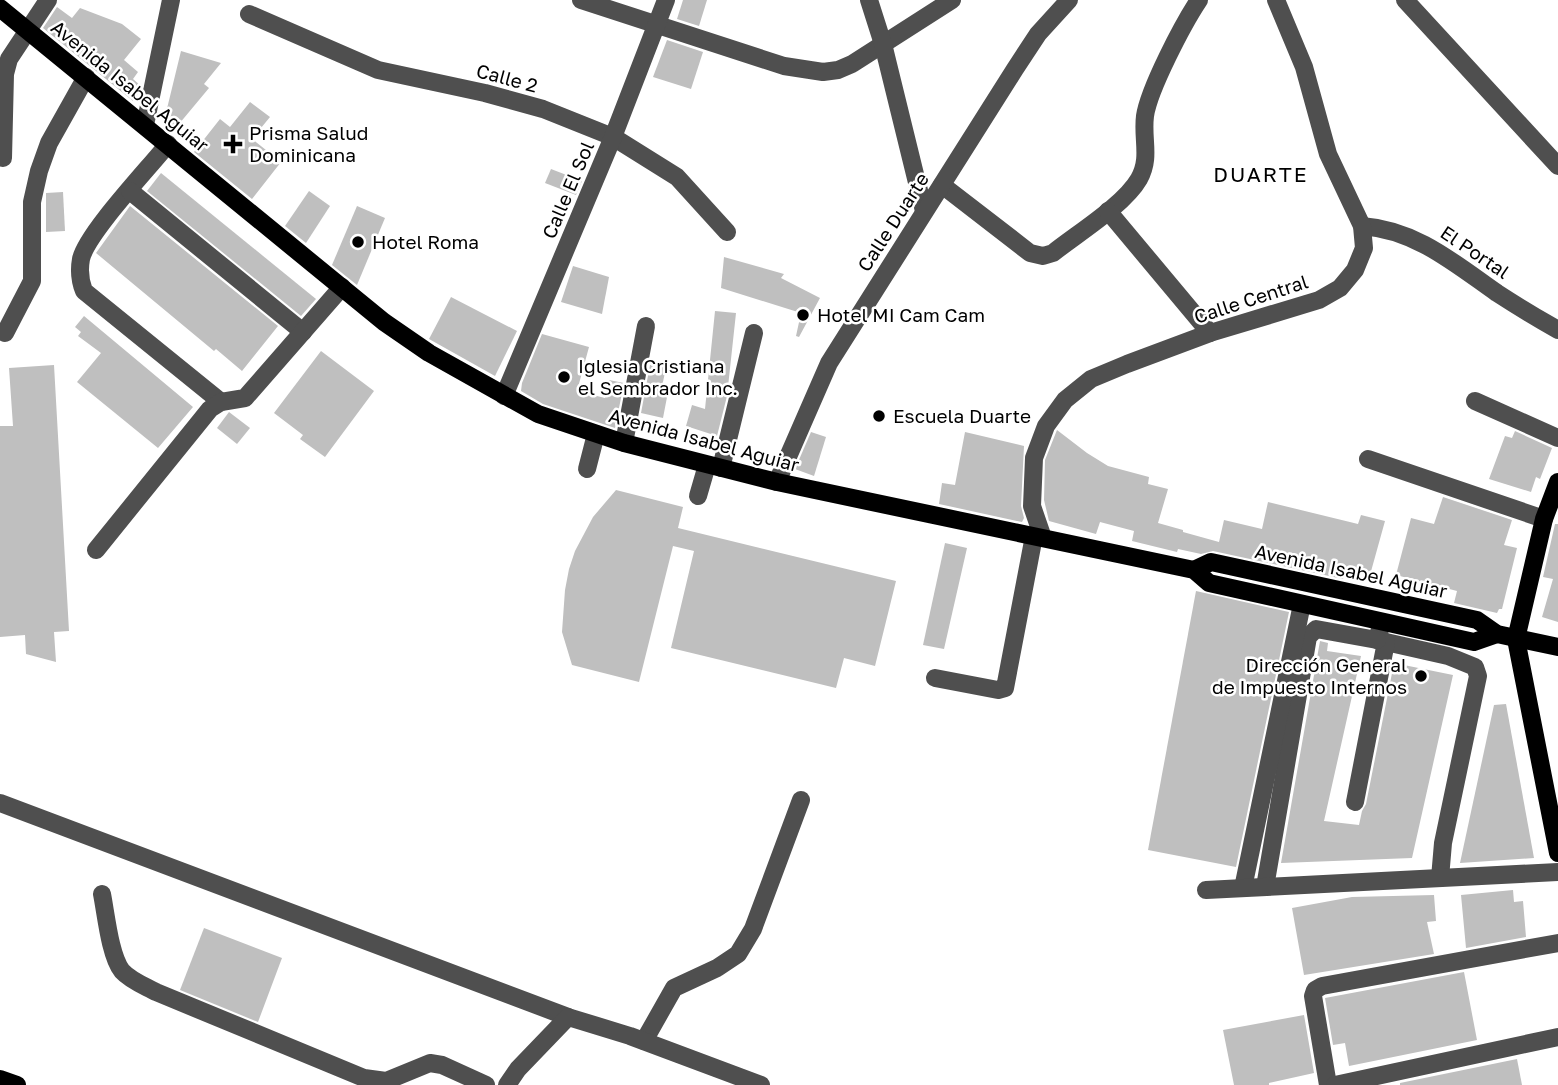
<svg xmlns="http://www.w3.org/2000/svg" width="1558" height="1085" viewBox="0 0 1558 1085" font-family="'Golos Text',sans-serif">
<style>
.building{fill:#bfbfbf}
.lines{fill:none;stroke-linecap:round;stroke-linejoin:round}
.minor{stroke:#4f4f4f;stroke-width:18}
.major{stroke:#000;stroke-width:18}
.poi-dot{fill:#000;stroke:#fff;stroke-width:2.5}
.labels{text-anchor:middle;stroke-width:5;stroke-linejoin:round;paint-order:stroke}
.street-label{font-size:19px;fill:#000;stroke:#fff}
.poi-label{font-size:19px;fill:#000;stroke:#fff;text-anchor:start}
.neighbourhood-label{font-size:21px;letter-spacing:2px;fill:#000;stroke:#fff}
</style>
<rect width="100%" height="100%" fill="#fff"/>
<g class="building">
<polygon points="683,0 707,0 699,26 677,19"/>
<polygon points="57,7 72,18 80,8 122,24 141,39 124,60 138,72 133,79 141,86 140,91 133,101 43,28"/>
<polygon points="667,40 703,52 691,89 653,77"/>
<polygon points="181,51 221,63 204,84 209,88 174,130 164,121"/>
<polygon points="250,102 270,117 252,139 281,162 252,199 194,152 220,119 230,127"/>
<polygon points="551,169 582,181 576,195 545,183"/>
<polygon points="161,173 316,299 301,316 147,191"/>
<polygon points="309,191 330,206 306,243 285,226"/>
<polygon points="63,192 65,231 46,232 46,193"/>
<polygon points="130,206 278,326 242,371 216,349 214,351 96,253"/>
<polygon points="357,206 385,218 357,285 332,265"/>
<polygon points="724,257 784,274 781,278 820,298 799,337 796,336 801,313 721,288"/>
<polygon points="573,266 609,277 602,314 561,302"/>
<polygon points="451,297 517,331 495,376 429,339"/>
<polygon points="715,311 736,313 727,396 717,436 686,426 692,405 705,409"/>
<polygon points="84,316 193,407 158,448 77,382 101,353 78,336 81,332 75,327"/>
<polygon points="542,334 589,347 577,391 605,398 609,380 624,383 615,428 543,404 521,391 522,383"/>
<polygon points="321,351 374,391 325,457 300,439 303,435 274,413"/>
<polygon points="54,365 69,631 54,632 56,662 26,654 25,635 0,637 0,426 13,426 9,368"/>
<polygon points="650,365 666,368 661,391 668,392 663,418 641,413"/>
<polygon points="229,412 250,428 237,444 217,428"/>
<polygon points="1057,430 1087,453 1108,466 1149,477 1148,484 1168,489 1158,523 1183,530 1183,532 1219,542 1224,520 1262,529 1268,502 1358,524 1361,515 1385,521 1370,575 1346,569 1343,579 1213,551 1201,554 1178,549 1177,552 1132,541 1134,531 1100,522 1096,534 1049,521 1044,500 1045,460"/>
<polygon points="1515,431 1552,448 1540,479 1536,477 1531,492 1489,479 1505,436 1512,438"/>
<polygon points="811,432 826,437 814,476 795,469"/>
<polygon points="965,432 1024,446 1021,506 1024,518 1022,522 939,504 942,483 955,485"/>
<polygon points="616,490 683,507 678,528 896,581 875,666 844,658 836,688 671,648 694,551 673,546 639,682 572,665 562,632 565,590 569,569 575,551 593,517"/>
<polygon points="1443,497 1512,520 1504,545 1517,548 1502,609 1499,609 1497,613 1454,603 1457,591 1396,575 1411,518 1434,524"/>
<polygon points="1555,524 1558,524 1558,622 1542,617 1553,579 1543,577"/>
<polygon points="945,543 967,548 944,649 923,645"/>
<polygon points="1196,591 1289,612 1236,867 1148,850"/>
<polygon points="1320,641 1328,643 1327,651 1361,656 1324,821 1359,825 1362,811 1366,804 1394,663 1453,675 1412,858 1281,863"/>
<polygon points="1506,704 1534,858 1460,863 1494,705"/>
<polygon points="1513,890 1514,902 1523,901 1526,937 1466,948 1461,895"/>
<polygon points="1434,895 1436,921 1427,922 1434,954 1304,975 1292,908 1352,897"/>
<polygon points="204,928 282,958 258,1022 180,990"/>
<polygon points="1464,972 1477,1040 1349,1066 1345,1043 1333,1045 1325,998"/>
<polygon points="1304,1015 1314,1073 1269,1083 1269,1085 1234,1085 1223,1030"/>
<polygon points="1517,1059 1522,1085 1400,1085 1400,1083"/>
</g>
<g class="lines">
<g class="minor">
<polyline points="581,0 784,66 823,72 838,70 852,64 952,0"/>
<polyline points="869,0 883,44 924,211"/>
<polyline points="1405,0 1558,166"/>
<polyline points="249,14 378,70 485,93 543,109 613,137 677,177 727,232"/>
<polyline points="145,125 171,0"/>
<path d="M168,144C149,168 87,233 81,259C79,270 80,281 84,291L221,402"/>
<polyline points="3,158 5,74 9,59 48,0"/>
<path d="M942,185L1030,253L1043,256L1053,253C1078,233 1124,205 1139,179C1151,158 1142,139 1145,116C1149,89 1183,24 1199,0"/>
<polyline points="130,191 303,332"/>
<polyline points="1108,211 1210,333"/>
<path d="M1362,226C1416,230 1454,263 1497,293C1517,306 1537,318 1558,330"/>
<polyline points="5,333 32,281 32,202 39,171 49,143 86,77"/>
<polyline points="504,396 613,137 666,0"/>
<polyline points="1475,401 1558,438"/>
<polyline points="624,443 646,326"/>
<polyline points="1368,459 1544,519"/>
<polyline points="721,468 754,333"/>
<polyline points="587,469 596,434"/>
<polyline points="777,482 829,363 1015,69 1038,34 1069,0"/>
<polyline points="698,496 707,465"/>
<polyline points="1043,538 1032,506 1034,458 1046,426 1065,400 1091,379 1127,364 1210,333 1319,300 1340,288 1355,270 1364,248 1362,226 1328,154 1304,67 1276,0"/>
<polyline points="96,550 210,409 221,402 245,398 342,287"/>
<polyline points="1382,622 1377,640 1448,656 1475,667 1478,676 1443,843 1440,878"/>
<polyline points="935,678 998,690 1005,688 1034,536"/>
<polyline points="1355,802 1386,642"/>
<polyline points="0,803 568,1017"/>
<polyline points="1265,887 1308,637 1316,629 1377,640"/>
<polyline points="1243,888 1302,604"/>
<polyline points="1206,890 1558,872"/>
<path d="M102,894C106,914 110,956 122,971C131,981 145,986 156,992L364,1078L386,1081L430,1063L442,1065L486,1085"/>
<polyline points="644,1041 674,988 717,968 738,954 753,929 801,800"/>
<polyline points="507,1085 518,1069 568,1017 630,1036 761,1085"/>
<polyline points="1328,1085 1313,996 1315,990 1322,986 1558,943"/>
<polyline points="1335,1085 1558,1037"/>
</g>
<g class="major">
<polyline points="0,8 384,322 429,353 538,414 624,443 777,482 1194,570 1209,583 1474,642 1497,634"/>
<polyline points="1558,482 1544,519 1516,639 1558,853"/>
<polyline points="1194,570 1211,562 1477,620 1497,634 1558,647"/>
<polyline points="0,1079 17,1085"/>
</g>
</g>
<g class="poi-dot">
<path d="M229.5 133.5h7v7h7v7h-7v7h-7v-7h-7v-7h7z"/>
<circle cx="358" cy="242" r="7"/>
<circle cx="803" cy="315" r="7"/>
<circle cx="564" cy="377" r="7"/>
<circle cx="879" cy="416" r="7"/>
<circle cx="1421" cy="676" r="7"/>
</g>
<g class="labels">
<g class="street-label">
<text transform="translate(507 78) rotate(15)" y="7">Calle 2</text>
<text transform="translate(130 86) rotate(39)" y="7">Avenida Isabel Aguiar</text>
<text transform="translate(568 190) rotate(-67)" y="7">Calle El Sol</text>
<text transform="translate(893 222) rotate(-57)" y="7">Calle Duarte</text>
<text transform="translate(1475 252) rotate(34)" y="7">El Portal</text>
<text transform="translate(1251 299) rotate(-18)" y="7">Calle Central</text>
<text transform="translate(704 440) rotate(15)" y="7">Avenida Isabel Aguiar</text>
<text transform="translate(1351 571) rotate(12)" y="7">Avenida Isabel Aguiar</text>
</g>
<g class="poi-label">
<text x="249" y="140">Prisma Salud<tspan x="249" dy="22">Dominicana</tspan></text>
<text x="372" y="249">Hotel Roma</text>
<text x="817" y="322">Hotel MI Cam Cam</text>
<text x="578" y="373">Iglesia Cristiana<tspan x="578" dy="22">el Sembrador Inc.</tspan></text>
<text x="893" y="423">Escuela Duarte</text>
<text x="1407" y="672" text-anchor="end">Dirección General<tspan x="1407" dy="22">de Impuesto Internos</tspan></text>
</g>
<g class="neighbourhood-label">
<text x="1261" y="182">DUARTE</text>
</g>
</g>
</svg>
